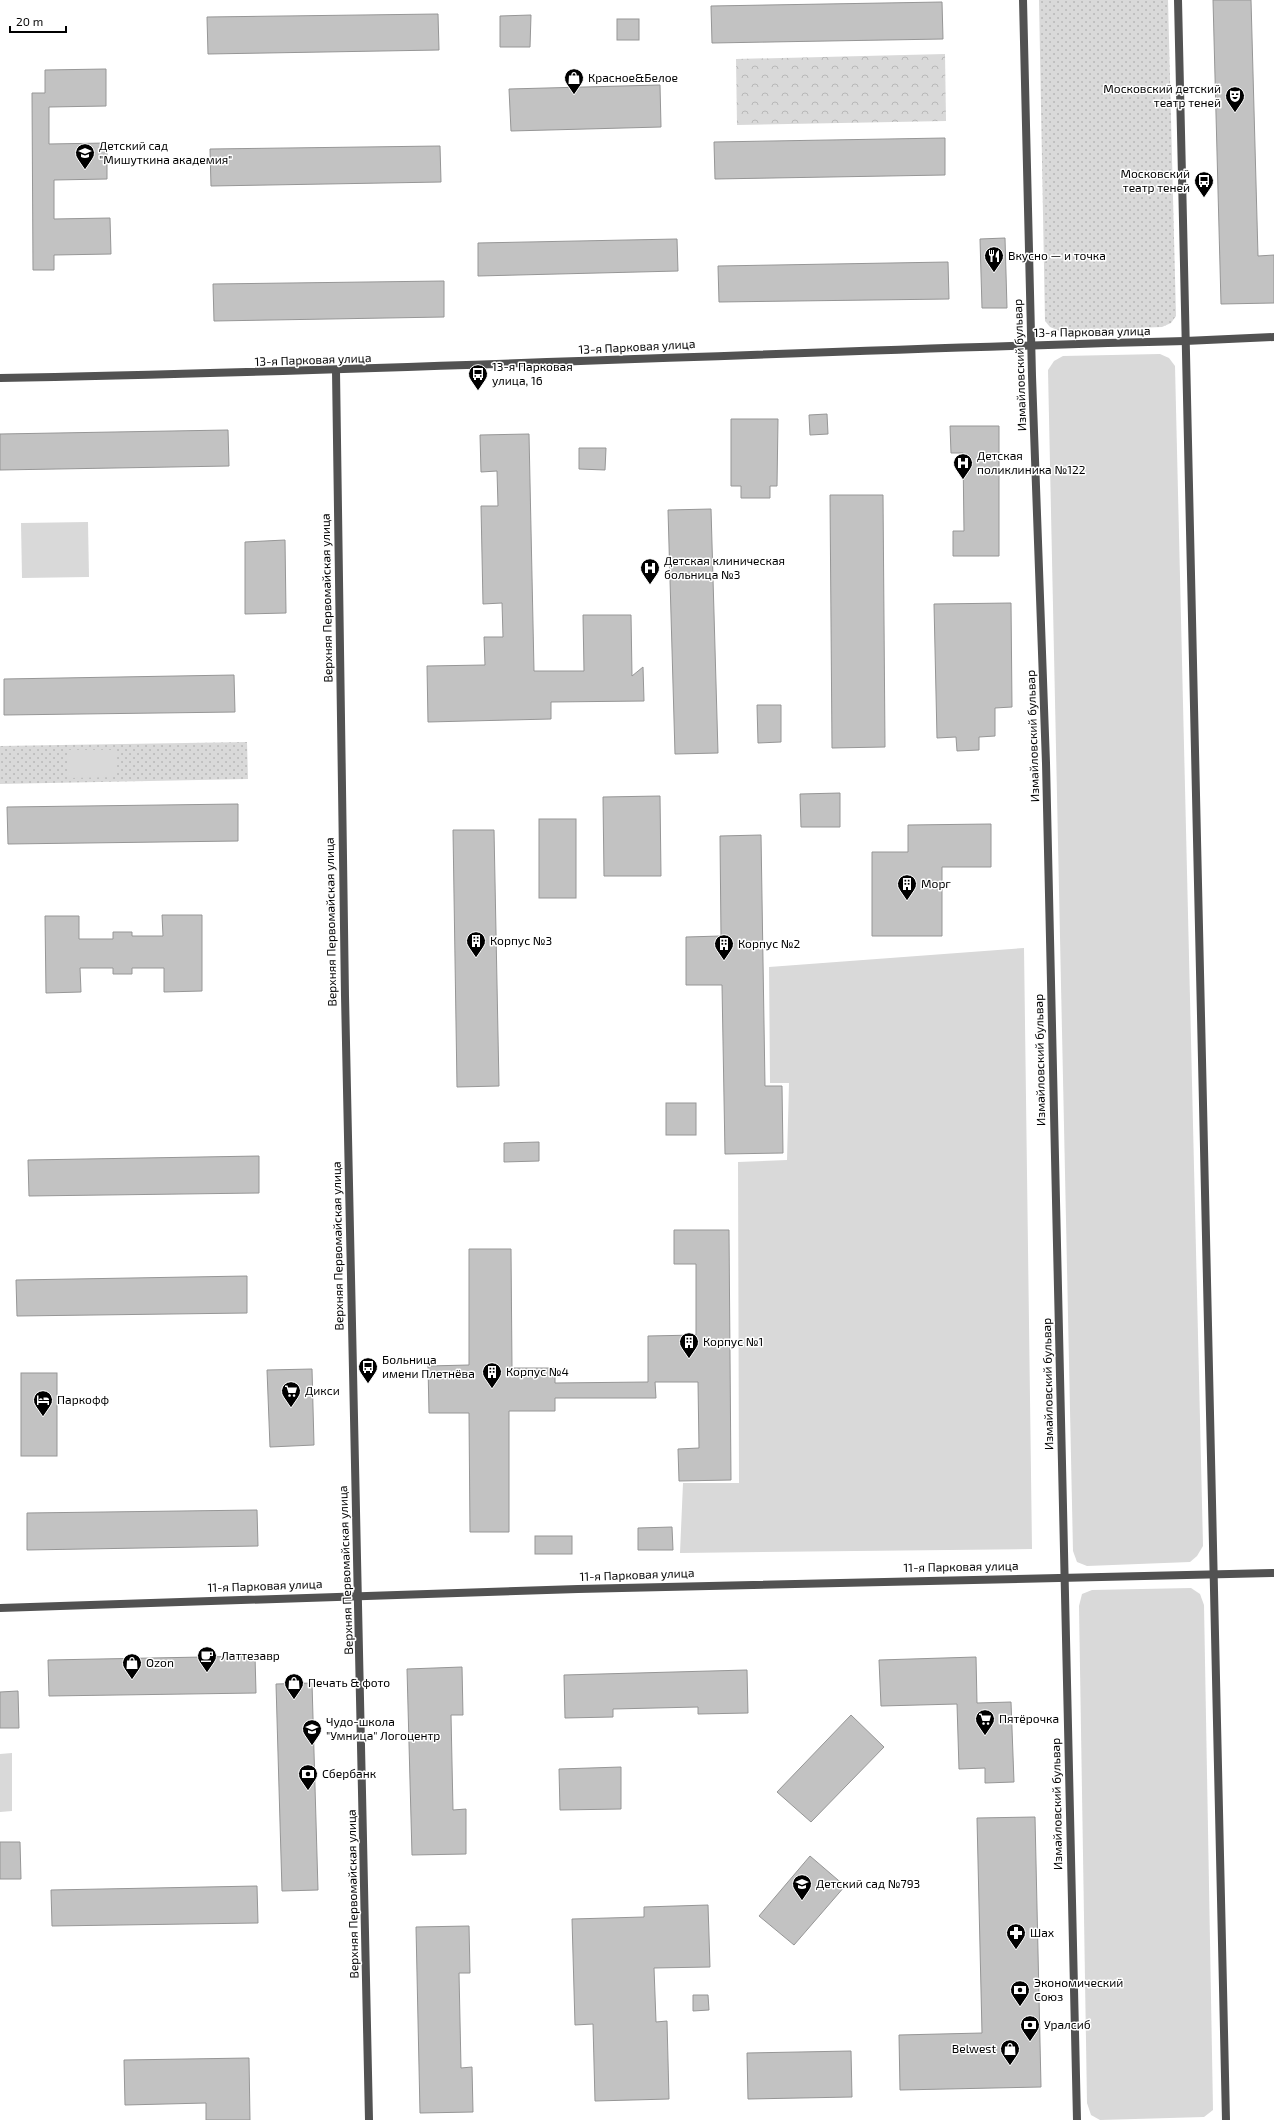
<svg xmlns="http://www.w3.org/2000/svg" width="1274" height="2120" viewBox="0 0 1274 2120" font-family="'Exo 2',sans-serif">
<style>
.grass{fill:url(#grass-dots)}
.forest{fill:url(#forest-crowns)}
.park{fill:#d9d9d9}
.building{fill:#c2c2c2;stroke:#969696}
.lines{fill:none;stroke-linecap:round;stroke-linejoin:round}
.minor{stroke:#525252;stroke-width:8}
.tertiary{stroke:#525252;stroke-width:8}
.labels{text-anchor:middle;stroke-width:3;stroke-linejoin:round;paint-order:stroke}
.poi-label{font-size:12px;fill:#000;stroke:#fff;text-anchor:start}
.street-label{font-size:12px;fill:#000;stroke:#fff}
</style>
<defs>
<pattern id="grass-dots" width="8" height="8" patternUnits="userSpaceOnUse"><rect width="8" height="8" fill="#d9d9d9"/><path d="M2 2h.1M6 6h.1" fill="none" stroke="#b8b8b8" stroke-width="1.8" stroke-linecap="round"/></pattern>
<pattern id="forest-crowns" width="20" height="18" patternUnits="userSpaceOnUse"><rect width="20" height="18" fill="#d9d9d9"/><path d="M2 6a3 3 0 1 1 6 0M12 15a3 3 0 1 1 6 0" fill="none" stroke="#b8b8b8"/></pattern>
</defs>
<rect width="100%" height="100%" fill="#fff"/>
<g class="grass">
<polygon points="1039,0 1168,0 1176,316 1171,323 1162,327 1060,331 1050,327 1045,321"/>
<polygon points="247,742 248,779 0,784 0,746"/>
</g>
<polygon class="forest" points="945,54 946,121 737,125 736,59"/>
<g class="park">
<polygon points="1160,354 1169,358 1175,366 1203,1546 1197,1556 1190,1562 1087,1566 1077,1562 1073,1551 1048,370 1054,361 1063,356"/>
<polygon points="88,522 89,577 22,578 21,523"/>
<polygon points="69,750 117,750 117,777 69,778"/>
<polygon points="1024,948 1032,1549 680,1553 683,1483 739,1483 738,1162 787,1160 789,1083 770,1083 769,967"/>
<polygon points="1191,1588 1200,1594 1204,1605 1213,2110 1204,2117 1100,2120 1091,2115 1087,2103 1079,1606 1082,1594 1092,1590"/>
<polygon points="12,1753 12,1811 0,1812 0,1754"/>
</g>
<g class="building">
<polygon points="1213,0 1251,0 1258,256 1274,255 1274,303 1221,304"/>
<polygon points="942,2 943,39 712,43 711,6"/>
<polygon points="438,14 439,50 208,54 207,17"/>
<polygon points="531,15 530,47 500,47 500,16"/>
<rect x="617" y="19" width="22" height="21"/>
<polygon points="106,69 106,106 49,107 49,144 107,143 107,179 54,180 54,219 110,218 111,254 54,255 54,270 33,270 32,93 45,93 45,70"/>
<polygon points="660,85 661,127 511,131 509,89"/>
<polygon points="945,138 945,175 715,179 714,142"/>
<polygon points="440,146 441,182 211,186 210,149"/>
<polygon points="1005,238 1007,308 982,308 980,239"/>
<polygon points="677,239 678,271 478,276 478,243"/>
<polygon points="948,262 949,299 719,302 718,266"/>
<polygon points="444,281 444,317 214,321 213,284"/>
<polygon points="827,414 828,434 810,435 809,415"/>
<polygon points="731,419 778,419 777,486 770,486 770,498 741,498 741,486 731,486"/>
<polygon points="950,426 999,426 999,556 953,556 953,531 964,531 963,453 951,453"/>
<polygon points="228,430 229,466 0,470 0,434"/>
<polygon points="529,434 534,671 584,671 583,615 631,615 632,676 643,667 644,701 551,702 551,719 428,722 427,666 485,665 484,637 503,637 502,603 483,604 481,506 498,506 497,471 481,472 480,435"/>
<polygon points="579,448 606,448 605,470 579,469"/>
<polygon points="830,495 883,495 885,747 832,748"/>
<polygon points="711,509 718,753 675,754 668,510"/>
<polygon points="285,540 286,613 245,614 245,542"/>
<polygon points="1011,603 1012,707 995,708 995,736 979,737 979,750 957,751 956,737 937,738 934,604"/>
<polygon points="234,675 235,712 4,715 4,679"/>
<polygon points="757,705 781,705 781,742 758,743"/>
<polygon points="840,793 840,827 801,827 800,794"/>
<polygon points="660,796 661,876 604,876 603,797"/>
<polygon points="238,804 238,841 8,844 7,807"/>
<rect x="539" y="819" width="37" height="79"/>
<polygon points="991,824 991,867 942,867 942,936 872,936 872,852 908,852 908,825"/>
<polygon points="453,830 494,830 499,1086 457,1087"/>
<polygon points="761,835 765,1086 782,1086 783,1153 725,1154 722,985 686,985 686,937 721,936 720,836"/>
<polygon points="162,915 202,915 202,991 164,992 164,968 132,968 132,974 113,974 113,968 80,968 81,992 46,993 45,916 79,916 79,939 113,939 113,932 132,932 132,936 163,936"/>
<rect x="666" y="1103" width="30" height="32"/>
<polygon points="539,1142 539,1161 504,1162 504,1143"/>
<polygon points="259,1156 259,1193 29,1196 28,1160"/>
<polygon points="674,1230 729,1230 731,1480 679,1481 678,1449 699,1448 698,1382 655,1382 656,1398 555,1398 555,1411 509,1411 509,1532 470,1532 469,1413 429,1413 428,1366 469,1365 469,1249 511,1249 512,1368 555,1368 555,1383 648,1382 648,1336 696,1335 696,1264 674,1264"/>
<polygon points="247,1276 247,1313 17,1316 16,1280"/>
<polygon points="312,1369 314,1445 270,1447 267,1370"/>
<rect x="21" y="1373" width="36" height="83"/>
<polygon points="257,1510 258,1546 27,1550 27,1513"/>
<polygon points="672,1527 673,1550 638,1550 638,1528"/>
<rect x="535" y="1536" width="37" height="18"/>
<polygon points="255,1656 256,1693 49,1696 48,1660"/>
<polygon points="976,1657 977,1703 1011,1702 1014,1782 985,1783 985,1768 959,1769 957,1704 881,1706 879,1660"/>
<polygon points="462,1667 463,1715 451,1715 453,1810 466,1809 466,1854 412,1855 407,1669"/>
<polygon points="747,1670 748,1713 698,1714 698,1707 613,1709 613,1717 565,1718 564,1675"/>
<polygon points="312,1683 318,1890 282,1891 276,1684"/>
<polygon points="18,1691 19,1728 0,1728 0,1692"/>
<polygon points="851,1715 884,1747 811,1822 777,1792"/>
<polygon points="621,1767 621,1809 560,1810 559,1769"/>
<polygon points="1035,1817 1041,2087 900,2090 899,2035 982,2033 977,1818"/>
<polygon points="0,1842 20,1842 21,1879 0,1879"/>
<polygon points="810,1856 845,1886 794,1945 759,1916"/>
<polygon points="257,1886 258,1923 52,1926 51,1890"/>
<polygon points="708,1905 710,1967 654,1968 656,2022 667,2021 669,2099 595,2101 593,2024 575,2025 572,1919 644,1917 644,1907"/>
<polygon points="469,1926 470,1973 459,1973 461,2068 472,2067 473,2112 420,2113 416,1927"/>
<polygon points="693,1995 708,1995 709,2010 693,2011"/>
<polygon points="851,2051 852,2097 748,2099 747,2053"/>
<polygon points="249,2058 250,2120 206,2120 206,2103 125,2105 124,2060"/>
</g>
<g class="lines">
<g class="minor">
<polyline points="1185,341 1274,337"/>
<polyline points="336,371 345,996 369,2120"/>
<polyline points="0,1608 578,1589 1274,1573"/>
</g>
<g class="tertiary">
<polyline points="1023,0 1032,376 1046,763 1077,2120"/>
<polyline points="1178,0 1226,2120"/>
<path d="M0,378C395,371 790,351 1185,341"/>
</g>
</g>
<defs>
<symbol id="shop-pin" viewBox="-11 -11 22 30"><path d="M0 17L-7.5 6A9.5 9.5 0 1 1 7.5 6Z" fill="#000" stroke="#fff"/><path d="M-5-2.5h2.3a2.7 3.5 0 0 1 5.4 0H5L5.5 6h-11ZM-1.5-2.5h3a1.5 2.3 0 0 0-3 0Z" fill="#fff"/></symbol>
<symbol id="theatre-pin" viewBox="-11 -11 22 30"><path d="M0 17L-7.5 6A9.5 9.5 0 1 1 7.5 6Z" fill="#000" stroke="#fff"/><path d="M-5-5.5Q0-4 5-5.5V0Q5 5 0 6Q-5 5-5 0ZM-3.3-2.5H-1v1.5H-3.3ZM1-2.5H3.3v1.5H1ZM-2.8 1Q0 5.5 2.8 1Z" fill="#fff"/></symbol>
<symbol id="school-pin" viewBox="-11 -11 22 30"><path d="M0 17L-7.5 6A9.5 9.5 0 1 1 7.5 6Z" fill="#000" stroke="#fff"/><path d="M0-5L7-2L0 1L-7-2ZM-4 1L0 2.5L4 1V4Q0 6-4 4Z" fill="#fff"/></symbol>
<symbol id="bus-pin" viewBox="-11 -11 22 30"><path d="M0 17L-7.5 6A9.5 9.5 0 1 1 7.5 6Z" fill="#000" stroke="#fff"/><path d="M-5-6H5V4H4V6H2V4H-2V6H-4V4H-5ZM-3.5-4V0h7V-4ZM-3.5 1.2v1.5H-2V1.2ZM2 1.2v1.5H3.5V1.2Z" fill="#fff"/></symbol>
<symbol id="restaurant-pin" viewBox="-11 -11 22 30"><path d="M0 17L-7.5 6A9.5 9.5 0 1 1 7.5 6Z" fill="#000" stroke="#fff"/><path d="M-5-6h1v4h1v-4h1v4h1v-4h1v5L-1.5 .5V6h-2V.5L-5-1ZM5-6V6H3V1.5H1.5Q1.5-4 5-6Z" fill="#fff"/></symbol>
<symbol id="hospital-pin" viewBox="-11 -11 22 30"><path d="M0 17L-7.5 6A9.5 9.5 0 1 1 7.5 6Z" fill="#000" stroke="#fff"/><path d="M-5-5h3v3.5h4V-5h3V5h-3V1.5h-4V5h-3Z" fill="#fff"/></symbol>
<symbol id="building-pin" viewBox="-11 -11 22 30"><path d="M0 17L-7.5 6A9.5 9.5 0 1 1 7.5 6Z" fill="#000" stroke="#fff"/><path d="M-4-6H4V6H1V3H-1V6H-4ZM-2.5-4.3h1.7v1.8h-1.7ZM.8-4.3h1.7v1.8H.8ZM-2.5-1h1.7V.8h-1.7ZM.8-1h1.7V.8H.8Z" fill="#fff"/></symbol>
<symbol id="supermarket-pin" viewBox="-11 -11 22 30"><path d="M0 17L-7.5 6A9.5 9.5 0 1 1 7.5 6Z" fill="#000" stroke="#fff"/><path d="M-6-5.5h2.5l.6 2H6L4.5 2H-2.5L-4.4-4H-6ZM-1.5 3.2a1.3 1.3 0 1 0 .1 0ZM3 3.2a1.3 1.3 0 1 0 .1 0Z" fill="#fff"/></symbol>
<symbol id="hotel-pin" viewBox="-11 -11 22 30"><path d="M0 17L-7.5 6A9.5 9.5 0 1 1 7.5 6Z" fill="#000" stroke="#fff"/><path d="M-6-4.5h1.5V1H6V5H4.5V3h-9V5H-6ZM-4 0a1.8 1.8 0 1 1 3.6 0ZM.5 0V-2.5h3Q6-2.5 6 0Z" fill="#fff"/></symbol>
<symbol id="cafe-pin" viewBox="-11 -11 22 30"><path d="M0 17L-7.5 6A9.5 9.5 0 1 1 7.5 6Z" fill="#000" stroke="#fff"/><path d="M-5.5-4.5H6V0H3Q3 3.5 0 3.5H-2.5Q-5.5 3.5-5.5 0ZM3-3.2v2h1.7v-2ZM-6 4.5H4V6H-6Z" fill="#fff"/></symbol>
<symbol id="bank-pin" viewBox="-11 -11 22 30"><path d="M0 17L-7.5 6A9.5 9.5 0 1 1 7.5 6Z" fill="#000" stroke="#fff"/><path d="M-6-4H6V4H-6ZM0-2.3a2.3 2.3 0 1 0 0 4.6a2.3 2.3 0 1 0 0-4.6Z" fill="#fff"/></symbol>
<symbol id="pharmacy-pin" viewBox="-11 -11 22 30"><path d="M0 17L-7.5 6A9.5 9.5 0 1 1 7.5 6Z" fill="#000" stroke="#fff"/><path d="M-2-6h4v4h4v4h-4v4h-4v-4h-4v-4h4Z" fill="#fff"/></symbol>
</defs>
<g fill-rule="evenodd">
<use href="#shop-pin" x="563" y="67" width="22" height="30"/>
<use href="#theatre-pin" x="1224" y="85" width="22" height="30"/>
<use href="#school-pin" x="74" y="142" width="22" height="30"/>
<use href="#bus-pin" x="1193" y="170" width="22" height="30"/>
<use href="#restaurant-pin" x="983" y="245" width="22" height="30"/>
<use href="#bus-pin" x="467" y="363" width="22" height="30"/>
<use href="#hospital-pin" x="952" y="452" width="22" height="30"/>
<use href="#hospital-pin" x="639" y="557" width="22" height="30"/>
<use href="#building-pin" x="896" y="873" width="22" height="30"/>
<use href="#building-pin" x="465" y="930" width="22" height="30"/>
<use href="#building-pin" x="713" y="933" width="22" height="30"/>
<use href="#building-pin" x="678" y="1331" width="22" height="30"/>
<use href="#bus-pin" x="357" y="1356" width="22" height="30"/>
<use href="#building-pin" x="481" y="1361" width="22" height="30"/>
<use href="#supermarket-pin" x="280" y="1380" width="22" height="30"/>
<use href="#hotel-pin" x="32" y="1389" width="22" height="30"/>
<use href="#cafe-pin" x="196" y="1645" width="22" height="30"/>
<use href="#shop-pin" x="121" y="1652" width="22" height="30"/>
<use href="#shop-pin" x="283" y="1672" width="22" height="30"/>
<use href="#supermarket-pin" x="974" y="1708" width="22" height="30"/>
<use href="#school-pin" x="301" y="1718" width="22" height="30"/>
<use href="#bank-pin" x="297" y="1763" width="22" height="30"/>
<use href="#school-pin" x="791" y="1873" width="22" height="30"/>
<use href="#pharmacy-pin" x="1005" y="1922" width="22" height="30"/>
<use href="#bank-pin" x="1009" y="1979" width="22" height="30"/>
<use href="#bank-pin" x="1019" y="2014" width="22" height="30"/>
<use href="#shop-pin" x="999" y="2038" width="22" height="30"/>
</g>
<g class="labels">
<g class="poi-label">
<text x="588" y="82">Красное&amp;Белое</text>
<text x="1221" y="93" text-anchor="end">Московский детский<tspan x="1221" dy="14">театр теней</tspan></text>
<text x="99" y="150">Детский сад<tspan x="99" dy="14">"Мишуткина академия"</tspan></text>
<text x="1190" y="178" text-anchor="end">Московский<tspan x="1190" dy="14">театр теней</tspan></text>
<text x="1008" y="260">Вкусно — и точка</text>
<text x="492" y="371">13-я Парковая<tspan x="492" dy="14">улица, 16</tspan></text>
<text x="977" y="460">Детская<tspan x="977" dy="14">поликлиника №122</tspan></text>
<text x="664" y="565">Детская клиническая<tspan x="664" dy="14">больница №3</tspan></text>
<text x="921" y="888">Морг</text>
<text x="490" y="945">Корпус №3</text>
<text x="738" y="948">Корпус №2</text>
<text x="703" y="1346">Корпус №1</text>
<text x="382" y="1364">Больница<tspan x="382" dy="14">имени Плетнёва</tspan></text>
<text x="506" y="1376">Корпус №4</text>
<text x="305" y="1395">Дикси</text>
<text x="57" y="1404">Паркофф</text>
<text x="221" y="1660">Латтезавр</text>
<text x="146" y="1667">Ozon</text>
<text x="308" y="1687">Печать &amp; фото</text>
<text x="999" y="1723">Пятёрочка</text>
<text x="326" y="1726">Чудо-школа<tspan x="326" dy="14">"Умница" Логоцентр</tspan></text>
<text x="322" y="1778">Сбербанк</text>
<text x="816" y="1888">Детский сад №793</text>
<text x="1030" y="1937">Шах</text>
<text x="1034" y="1987">Экономический<tspan x="1034" dy="14">Союз</tspan></text>
<text x="1044" y="2029">Уралсиб</text>
<text x="996" y="2053" text-anchor="end">Belwest</text>
</g>
<g class="street-label">
<text transform="translate(1092 332) rotate(-1)" y="4">13-я Парковая улица</text>
<text transform="translate(637 347) rotate(-3)" y="4">13-я Парковая улица</text>
<text transform="translate(313 360) rotate(-2)" y="4">13-я Парковая улица</text>
<text transform="translate(1020 365) rotate(-92)" y="4">Измайловский бульвар</text>
<text transform="translate(327 598) rotate(-91)" y="4">Верхняя Первомайская улица</text>
<text transform="translate(1033 736) rotate(-92)" y="4">Измайловский бульвар</text>
<text transform="translate(331 922) rotate(-91)" y="4">Верхняя Первомайская улица</text>
<text transform="translate(1040 1060) rotate(-91)" y="4">Измайловский бульвар</text>
<text transform="translate(338 1246) rotate(-91)" y="4">Верхняя Первомайская улица</text>
<text transform="translate(1048 1384) rotate(-91)" y="4">Измайловский бульвар</text>
<text transform="translate(961 1567) rotate(-1)" y="4">11-я Парковая улица</text>
<text transform="translate(346 1570) rotate(-92)" y="4">Верхняя Первомайская улица</text>
<text transform="translate(637 1575) rotate(-2)" y="4">11-я Парковая улица</text>
<text transform="translate(265 1586) rotate(-2)" y="4">11-я Парковая улица</text>
<text transform="translate(1057 1804) rotate(-91)" y="4">Измайловский бульвар</text>
<text transform="translate(353 1894) rotate(-91)" y="4">Верхняя Первомайская улица</text>
</g>
</g>
<path d="M10 26v6h56v-6" fill="none" stroke="#000000" stroke-width="2"/>
<text x="16" y="26" font-size="12" fill="#000000" stroke="#ffffff" stroke-width="3" paint-order="stroke">20 m</text>
</svg>
